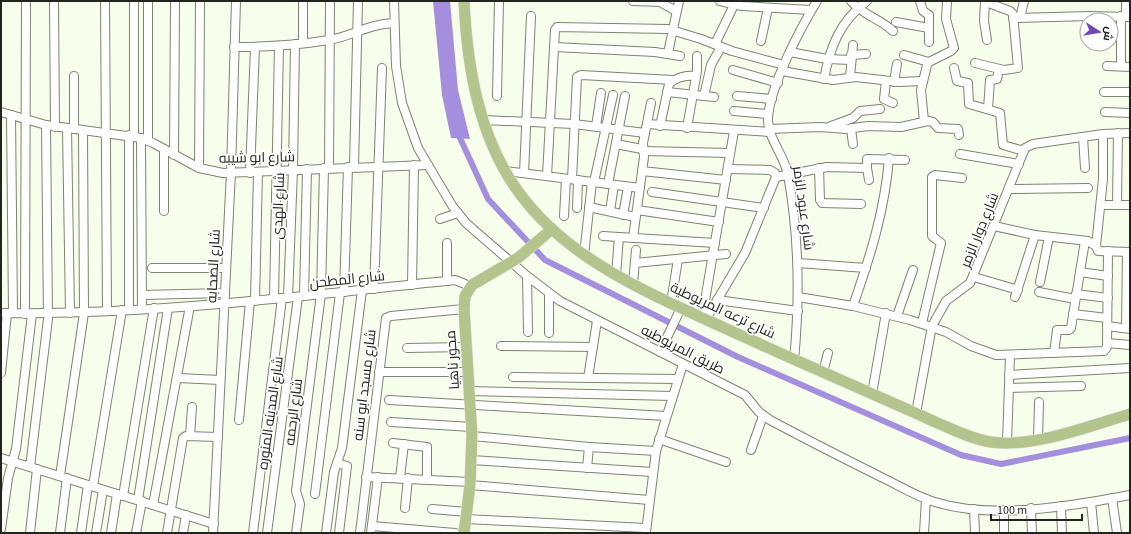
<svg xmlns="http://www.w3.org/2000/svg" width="1131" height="534" viewBox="0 0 1131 534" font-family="'Source Sans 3',Cairo,sans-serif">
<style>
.water{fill:#a48ede}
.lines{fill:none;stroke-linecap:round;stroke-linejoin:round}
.canal{stroke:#a48ede;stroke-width:6}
.minor-casing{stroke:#7d8570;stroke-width:10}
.major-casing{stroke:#e0e0df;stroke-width:12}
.minor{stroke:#fff;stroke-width:8}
.major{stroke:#b3c48c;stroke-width:11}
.labels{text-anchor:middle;stroke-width:3.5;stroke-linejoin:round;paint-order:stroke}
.street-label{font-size:14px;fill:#22251d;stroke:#fff}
</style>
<rect width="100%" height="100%" fill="#f7feec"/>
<polygon class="water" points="433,1 450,1 458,90 470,139 451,138 442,95"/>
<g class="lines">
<polyline class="canal" points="460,138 488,199 545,260 738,357 961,455 1001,464 1130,438"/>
<defs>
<g id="minor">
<polyline points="54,1 55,127"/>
<polyline points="105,1 107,311"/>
<polyline points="148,1 148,140"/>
<path d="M394,1L396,66L402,103L418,148L428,165L453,207L466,223L527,276L560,301L745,395L759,412L770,420C807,440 845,459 883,478C900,486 917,497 935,502C992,520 1073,506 1130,495"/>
<polyline points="633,1 660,2 676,11"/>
<polyline points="720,1 742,6 811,10"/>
<path d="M851,1C864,16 879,18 893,31"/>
<polyline points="920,1 923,11 929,15 929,42"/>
<polyline points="985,1 984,21 987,40"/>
<polyline points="1126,1 1126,17"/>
<polyline points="1121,16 1121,66"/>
<polyline points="1013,18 1090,16 1130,17"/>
<polyline points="1020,18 1024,1"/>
<polyline points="896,22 929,28"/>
<polyline points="761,41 768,8"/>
<polyline points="303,43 303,1"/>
<polyline points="715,44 736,1"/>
<path d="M234,47C266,47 298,45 329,40C353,36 368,24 394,23"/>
<polyline points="554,47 655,52 680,56"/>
<polyline points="790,52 827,59 851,60"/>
<polyline points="668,53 679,1"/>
<polyline points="851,55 866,54"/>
<polyline points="904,55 929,62"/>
<polyline points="975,63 1004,70 1018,68 1013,14 1010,11 986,2"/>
<polyline points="1107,66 1130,67"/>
<polyline points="954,68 957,81 968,83 969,104 1000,113 1003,145 1024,151"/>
<polyline points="733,70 778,83"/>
<polyline points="782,71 833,80 856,77 899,82 922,81"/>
<polyline points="850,77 853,45"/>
<path d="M824,79C830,47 840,21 867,1"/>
<polyline points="886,81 884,99 893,103"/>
<polyline points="894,82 897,64"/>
<polyline points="667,92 714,97"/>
<polyline points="1104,92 1130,92"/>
<polyline points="497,96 499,1"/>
<polyline points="704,96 711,65 721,47"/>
<polyline points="737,96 772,99"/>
<polyline points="988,109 990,80 997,79 999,69"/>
<polyline points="734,111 768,114"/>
<polyline points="1,112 46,125 141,138 153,143 199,168 223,173 428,165"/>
<polyline points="1105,112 1130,113"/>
<polyline points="11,115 13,313"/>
<polyline points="483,120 574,124 645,133"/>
<polyline points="924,121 921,90 927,65 929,62 951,51 954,48 946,19 947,1"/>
<polyline points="647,124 770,132"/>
<polyline points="596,126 601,93"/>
<path d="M660,126L669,84C676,77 687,75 696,76"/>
<polyline points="831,126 853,118 860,111 880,109"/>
<polyline points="67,128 70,313"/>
<polyline points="687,128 697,71 697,56"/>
<polyline points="74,129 74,76"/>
<polyline points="769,129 820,127 846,129 868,126 901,127 928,121 933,122 938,128 958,129 959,135"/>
<polyline points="851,129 853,144"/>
<polyline points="134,136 134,1"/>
<polyline points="1083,137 1085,168"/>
<polyline points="141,138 142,309"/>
<polyline points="616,144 642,149"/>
<polyline points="164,149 164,211"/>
<polyline points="643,151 730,153"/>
<polyline points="960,154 1019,164"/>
<polyline points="174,155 175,1"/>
<polyline points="329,167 330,1"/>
<polyline points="354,167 358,1"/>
<polyline points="199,168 200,1"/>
<polyline points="819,168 820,200 822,203 861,204"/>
<polyline points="728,169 770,170 775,173 776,177"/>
<polyline points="506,171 640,188"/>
<polyline points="642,171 726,180"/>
<polyline points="250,173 255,47"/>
<polyline points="524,173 531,16"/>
<polyline points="547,176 555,30 557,27 668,29 701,39 732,51 784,65"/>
<polyline points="572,179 577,77 581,75 673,80"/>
<polyline points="869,180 867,168 867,159 905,160"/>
<polyline points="594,182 613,95"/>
<polyline points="608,184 625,96"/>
<polyline points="1009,189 1088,188"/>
<polyline points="652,192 764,208"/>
<polyline points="1117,204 1118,133"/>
<polyline points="1101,205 1130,205"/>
<polyline points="589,207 635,217"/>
<polyline points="577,208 578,180"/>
<polyline points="637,210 719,222"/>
<polyline points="610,211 614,185"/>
<polyline points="623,215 628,187"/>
<polyline points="564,216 566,179"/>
<polyline points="440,219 458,213"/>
<polyline points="994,226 1035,235 1088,241 1096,246 1098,251 1130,252"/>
<polyline points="603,236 715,243"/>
<polyline points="633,238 644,157 643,143 651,103"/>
<polyline points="1096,246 1103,179 1103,134"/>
<polyline points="584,255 592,182"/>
<polyline points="635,263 726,254"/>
<polyline points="798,263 866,268"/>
<polyline points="152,268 226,268"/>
<polyline points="1080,272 1108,276"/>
<polyline points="616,275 619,237"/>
<polyline points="527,276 528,332"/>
<polyline points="974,277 1018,290"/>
<polyline points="447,281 447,243"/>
<polyline points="1040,282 1049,237"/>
<polyline points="633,284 636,250"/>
<polyline points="412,285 414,165"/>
<polyline points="374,289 382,68"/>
<polyline points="344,292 348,167"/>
<polyline points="1039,292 1075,299"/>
<polyline points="1076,294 1108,298"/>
<polyline points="142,295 225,293"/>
<polyline points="304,296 307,169"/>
<polyline points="798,297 853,306 910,320 946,332 971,346 996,355 1104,351 1107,347 1108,251"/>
<polyline points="1015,297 1035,235"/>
<polyline points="288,298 293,170 295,44"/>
<polyline points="274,299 279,46"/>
<polyline points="717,300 798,311"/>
<polyline points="255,301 258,172"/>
<polyline points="671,303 678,259"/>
<path d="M853,306C870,257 885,210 889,158"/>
<polyline points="129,310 129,135"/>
<path d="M1,313C46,314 90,312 134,310C241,304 348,291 455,280L465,284L469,289"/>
<polyline points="25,314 26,1"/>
<polyline points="1073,314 1107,318"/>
<polyline points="897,316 913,270"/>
<polyline points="702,318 734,131"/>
<polyline points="706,319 745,253 776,177 827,167 867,168"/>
<polyline points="922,323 941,243 932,236 932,177 935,175 962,178"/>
<polyline points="1107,326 1130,329"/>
<polyline points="1126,328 1127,252"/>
<polyline points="549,333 549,294"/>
<polyline points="1107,343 1130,345"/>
<polyline points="501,346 593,347"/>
<polyline points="407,348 466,347"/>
<polyline points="660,352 681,308"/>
<polyline points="1054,353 1057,330 1069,330 1071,328 1085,241"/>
<path d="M794,360C800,298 799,236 788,175C785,156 767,138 768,118C770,86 800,29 817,1"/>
<polyline points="379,372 468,372"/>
<polyline points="823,372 828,353"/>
<polyline points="1,373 7,313"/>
<polyline points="1009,375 1130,368"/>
<polyline points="513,377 678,379"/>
<polyline points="178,378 220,380"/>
<polyline points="588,378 597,321"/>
<polyline points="1009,388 1081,386"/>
<polyline points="470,391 672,396"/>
<polyline points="872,394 886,313"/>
<polyline points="389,400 666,416"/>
<polyline points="916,413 932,326 946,301 970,283 1025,148 1033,144 1103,134 1130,133"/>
<polyline points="239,420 250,301"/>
<polyline points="391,422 472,427"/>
<polyline points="190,436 192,407"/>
<polyline points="472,436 589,447 656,451"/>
<polyline points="659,439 726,462"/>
<polyline points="1038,439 1039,402"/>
<polyline points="393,443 427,447 427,479"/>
<polyline points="1007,443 1010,355"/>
<polyline points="751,450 763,416"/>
<polyline points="1,458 214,524"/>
<polyline points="472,460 652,472"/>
<polyline points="337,463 347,466 339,533"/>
<polyline points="30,467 48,319 46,125"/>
<polyline points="587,468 589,447"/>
<polyline points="60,476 84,313 83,131"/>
<polyline points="366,477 470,482"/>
<polyline points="400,478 404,444"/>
<polyline points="470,485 649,500"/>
<polyline points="93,486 122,310"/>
<polyline points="315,494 340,293"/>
<polyline points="123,496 154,308"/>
<polyline points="1112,498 1117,533"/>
<polyline points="138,500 168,308"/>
<polyline points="1091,502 1094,533"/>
<polyline points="153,505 190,306"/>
<polyline points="1061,506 1062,533"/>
<polyline points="405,508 408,478"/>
<polyline points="1031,508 1032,533"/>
<polyline points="432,509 467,512"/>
<polyline points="974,509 975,533"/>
<polyline points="1004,510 1004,533"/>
<polyline points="466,519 646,528"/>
<polyline points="372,526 455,533"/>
<polyline points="1,529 8,478 16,449 32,314"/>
<polyline points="646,532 656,451 683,364"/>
<polyline points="30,533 37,469"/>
<polyline points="60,533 67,478"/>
<polyline points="81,533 88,485"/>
<polyline points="96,533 103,490"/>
<polyline points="111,533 117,494"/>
<polyline points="136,533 142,501"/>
<polyline points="167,533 183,438 186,436 218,437"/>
<polyline points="183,533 186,515"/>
<polyline points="213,533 231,172 236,1"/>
<polyline points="253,533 282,298"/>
<polyline points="267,533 298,297"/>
<polyline points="296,533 300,504 296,491 321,294 324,168"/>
<polyline points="326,533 334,472 342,448 362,290"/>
<polyline points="360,533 386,318 391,316 464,309"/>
<polyline points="371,533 378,477"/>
<polyline points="924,533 926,499"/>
</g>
<g id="major">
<path d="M464,1C467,65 478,133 515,187C563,257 644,291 718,325C768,348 818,370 868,392C890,402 912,411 933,421C952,429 971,439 991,442C1033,448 1090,426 1130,414"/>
<polyline points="464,533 470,485 472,436 464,309 465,296 472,285 518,258 552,229"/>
</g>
</defs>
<use href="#minor" class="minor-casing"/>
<use href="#major" class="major-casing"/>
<use href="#minor" class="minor"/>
<use href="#major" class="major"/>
</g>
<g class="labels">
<g class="street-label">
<text transform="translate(257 157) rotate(-1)" y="5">شارع ابو شيبه</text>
<text transform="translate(278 206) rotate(-88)" y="5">شارع الهدى</text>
<text transform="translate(804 208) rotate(82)" y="5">شارع عبود الزمر</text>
<text transform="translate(979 230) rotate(-68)" y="5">شارع دوار الزمر</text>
<text transform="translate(213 266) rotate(-87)" y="5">شارع الصحابه</text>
<text transform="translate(347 279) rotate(-6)" y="5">شارع المطحن</text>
<text transform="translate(723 310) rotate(25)" y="5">شارع ترعه المريوطية</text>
<text transform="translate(683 349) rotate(27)" y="5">طريق المريوطيه</text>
<text transform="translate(452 360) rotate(-94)" y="5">محور ناهيا</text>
<text transform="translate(364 385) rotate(-83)" y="5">شارع مسجد ابو سنه</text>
<text transform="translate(293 412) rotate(-83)" y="5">شارع الرحمه</text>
<text transform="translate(270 413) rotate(-82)" y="5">شارع المدينه المنوره</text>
</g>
</g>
<rect width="1131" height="534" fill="none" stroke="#22251d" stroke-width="4"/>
<g transform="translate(1099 32) rotate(102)"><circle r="19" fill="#ffffff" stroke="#a7a8a5"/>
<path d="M0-3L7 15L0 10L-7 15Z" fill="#7045bd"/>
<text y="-6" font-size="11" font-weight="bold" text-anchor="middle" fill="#22251d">ش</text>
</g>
<path d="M991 514v6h91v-6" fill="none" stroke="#22251d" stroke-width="2"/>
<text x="997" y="514" font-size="12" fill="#22251d" stroke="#ffffff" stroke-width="3" paint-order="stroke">100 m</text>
</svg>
